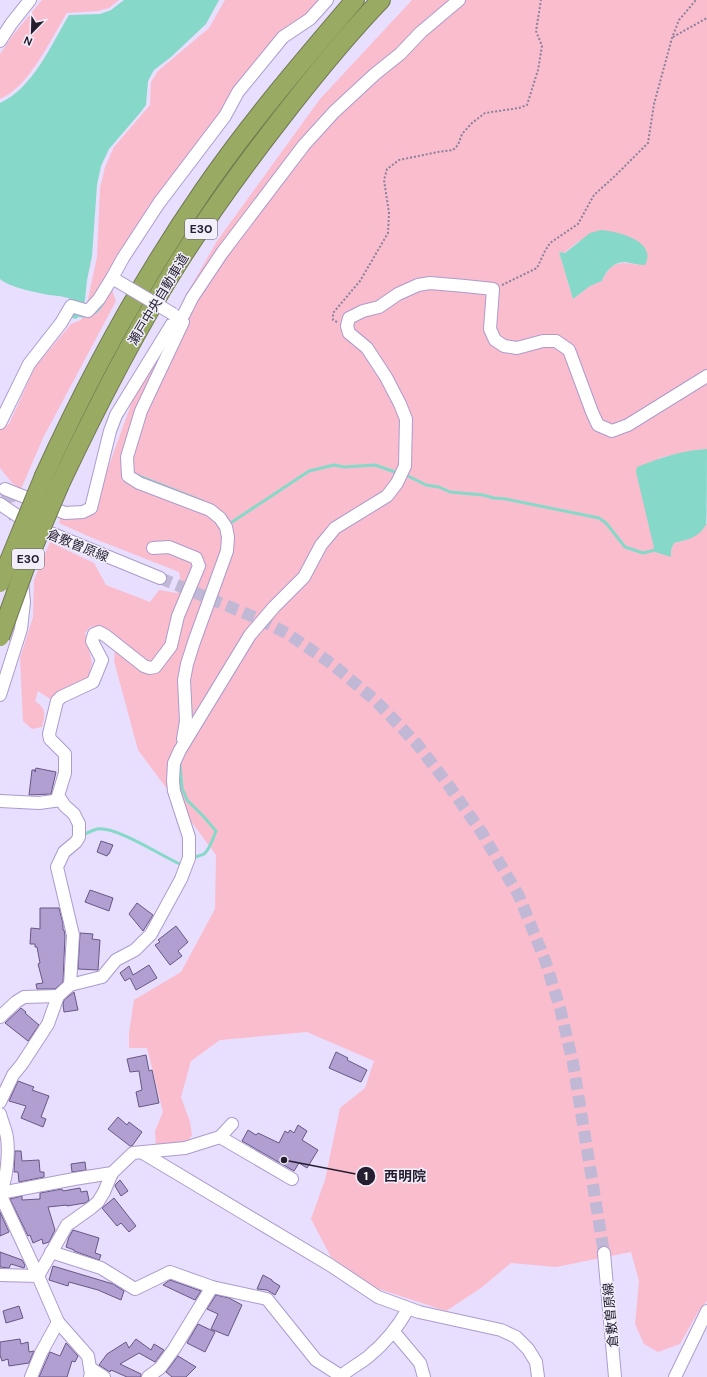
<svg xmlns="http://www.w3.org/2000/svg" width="707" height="1377" viewBox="0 0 707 1377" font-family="'DM Sans','Noto Sans JP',sans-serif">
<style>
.green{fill:#fabdce;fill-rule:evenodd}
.water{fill:#86d8c8}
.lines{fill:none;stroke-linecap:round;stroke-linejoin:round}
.stream{stroke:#86d8c8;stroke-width:3}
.building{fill:#b19fd2;stroke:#675785}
.minor-tunnel{stroke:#c1b8d5;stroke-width:12;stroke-dasharray:12 6;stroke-linecap:butt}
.minor-casing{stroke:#ac9bcd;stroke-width:14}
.highway-casing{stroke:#707a51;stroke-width:20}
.path{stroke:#89819b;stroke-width:2;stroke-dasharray:2 2;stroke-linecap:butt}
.minor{stroke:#fff;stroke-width:12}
.highway{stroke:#99ab62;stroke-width:18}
.minor-bridge-casing{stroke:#ac9bcd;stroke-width:14;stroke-linecap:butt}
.highway-bridge-casing{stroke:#707a51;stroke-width:20;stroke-linecap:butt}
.minor-bridge{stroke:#fff;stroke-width:12}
.highway-bridge{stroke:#99ab62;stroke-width:18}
.labels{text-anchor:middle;stroke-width:3;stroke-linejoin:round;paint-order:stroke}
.shield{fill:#f2effa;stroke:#625d6d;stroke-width:1}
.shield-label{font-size:12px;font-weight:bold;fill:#251e31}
.street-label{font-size:13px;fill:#251e31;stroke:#f2effa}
.leader{fill:none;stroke:#251e31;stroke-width:1.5}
.callout-dot{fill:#251e31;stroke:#f2effa;stroke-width:1.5}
.mark-label{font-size:12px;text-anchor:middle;font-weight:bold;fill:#fff}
.callout-label{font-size:14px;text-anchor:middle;font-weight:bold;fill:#251e31;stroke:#f2effa;stroke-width:3;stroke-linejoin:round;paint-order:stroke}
</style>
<rect width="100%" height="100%" fill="#e8defe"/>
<g class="green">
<path d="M42,0H119L109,8L98,11L67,13C50,40 30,86 0,99V54L13,35Z"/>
<polygon points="225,0 323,0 310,15 280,35 108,279 116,301 43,438 21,489 12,483 0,468 0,429 9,424 35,367 71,324 81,320 87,304 97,257 100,188 105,167 114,147 150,105 151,82 158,71 209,28"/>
<path d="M412,0H707V449L695,450L659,458L671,550L674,543C692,539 696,537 707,523V1301L698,1312L680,1344L658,1352L644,1344L635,1324L639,1281L631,1252L556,1267L511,1263L481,1288L446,1311L376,1288L331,1257L311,1219L325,1180L340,1108L365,1088L374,1061L307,1032L220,1040L191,1061L181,1097L190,1122L192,1135L187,1143L156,1145L155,1131L163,1112L147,1048H129V1033L134,1000L181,972L215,909L216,855L138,750L114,661L116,637L98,626L90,627L85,633L92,663L88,678L77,682L50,699L38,691L35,701C47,709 45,714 42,727L32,729L23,721L20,658L33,617L34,580L50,542L94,563L106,585L150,602L159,590L177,593L181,582L179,572L90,537L59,523L61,516L95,512L107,471L134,396L181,323L182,302L217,241L320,99ZM579,241L640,265C620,261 611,261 602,281L590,286L573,299L559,252L564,253Z"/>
</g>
<g class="water">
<path d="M124,0H219L206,24L171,57L154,70L148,81L146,105L140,113L109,149L101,166L97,185L92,256L87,280L85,300L82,313L76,319L68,317L74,301C66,296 58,296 49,295C35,292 11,288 0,279V103C33,88 51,45 69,15L100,14L111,10Z"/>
<path d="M601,230C617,231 658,241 645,265C638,265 632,263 625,262C613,262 606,271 602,281L590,286L573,299L559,252L565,253L590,233Z"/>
<path d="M707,449C707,460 707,520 706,525C699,537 688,540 674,543L671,550V557L655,552L636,472L637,467C660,458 683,450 707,449Z"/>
</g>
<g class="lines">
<g class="stream">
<path d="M76,315C90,318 97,314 104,301"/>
<polyline points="136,475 202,501"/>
<polyline points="406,475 426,485 439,487 450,492 483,495 494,498 506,499 599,518 606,523 625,547 643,553 659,549"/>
<polyline points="229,524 309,471 334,465 344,467 375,465 395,472"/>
<polyline points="190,694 191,712"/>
<path d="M180,765L182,788L187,800L204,817L216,831C213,838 210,849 204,854C200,856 195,856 192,860"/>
<path d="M83,835C87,833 93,830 97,829C117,826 163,857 182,865"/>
</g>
</g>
<g class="building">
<polygon points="36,768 56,772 51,794 29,795 32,770 35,770 35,772"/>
<polygon points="101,841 113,845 109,854 108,854 107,856 97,852"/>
<polygon points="90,890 113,898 109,911 85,902"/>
<polygon points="137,903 153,915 143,931 129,914"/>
<polygon points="40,908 59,908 63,924 63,930 64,930 65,936 63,982 55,989 37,989 36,984 43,983 38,964 40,963 37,947 35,947 35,944 30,944 31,928 40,929"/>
<polygon points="176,926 188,942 178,951 182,956 170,965 155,945 160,942 158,940"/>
<polygon points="80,933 93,934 92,939 100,940 98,970 78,969"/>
<polygon points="149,965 157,978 136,990 130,978 125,981 120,973 129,966 133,975"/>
<polygon points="74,992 78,1010 64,1012 63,1004 64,1000"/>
<polygon points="21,1008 26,1012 25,1013 39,1025 28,1041 5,1023"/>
<polygon points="336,1052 348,1058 347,1060 367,1070 361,1082 329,1068"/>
<polygon points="146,1055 149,1071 152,1070 159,1103 139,1107 136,1092 142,1090 139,1071 130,1072 127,1059"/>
<polygon points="18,1081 34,1087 32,1090 49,1096 41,1117 46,1119 43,1127 21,1118 26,1106 9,1101"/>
<polygon points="118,1117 127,1125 129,1122 142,1132 132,1146 130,1146 108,1129"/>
<polygon points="298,1125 307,1131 302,1140 318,1150 307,1168 299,1163 294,1171 242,1141 248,1130 256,1135 258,1133 279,1143 285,1131 288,1133 290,1130 294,1133"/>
<polygon points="15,1151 21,1151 22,1161 39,1160 40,1172 44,1172 44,1177 19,1182 18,1172 14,1172"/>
<polygon points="85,1162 86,1170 72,1172 71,1164"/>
<polygon points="120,1180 128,1191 121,1196 115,1186 116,1184"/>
<polygon points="80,1188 81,1192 87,1191 89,1200 85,1203 67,1206 67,1205 48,1207 55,1230 49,1242 43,1244 42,1239 33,1243 30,1235 28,1236 10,1199 22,1196 22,1200 40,1199 40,1193 62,1189 63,1191"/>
<polygon points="114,1198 136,1226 129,1232 121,1223 117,1226 102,1208"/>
<polygon points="0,1212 9,1232 0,1236"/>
<polygon points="73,1230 99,1238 95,1253 101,1255 99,1260 74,1251 74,1250 66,1247 69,1237"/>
<polygon points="0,1252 22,1260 25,1265 24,1268 11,1264 9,1268 0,1267"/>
<polygon points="53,1266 113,1284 124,1291 121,1300 98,1290 69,1282 68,1286 49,1280"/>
<polygon points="263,1275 272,1280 272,1281 280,1286 275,1295 267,1290 257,1289"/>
<polygon points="170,1280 187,1286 201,1291 195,1300 163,1285"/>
<polygon points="216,1295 229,1298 242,1305 228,1336 211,1329 218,1314 207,1309"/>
<polygon points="19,1306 23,1318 6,1323 3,1311"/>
<polygon points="198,1324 215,1332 205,1352 187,1343"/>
<polygon points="20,1339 21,1344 28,1342 29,1352 34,1351 29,1363 9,1366 8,1359 2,1361 0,1355 0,1342"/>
<polygon points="136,1339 151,1350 154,1344 164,1350 155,1362 139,1353 120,1364 141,1374 141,1377 127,1377 111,1370 110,1372 99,1365 107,1354 126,1342 129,1348"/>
<polygon points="66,1343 78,1356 75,1362 72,1361 67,1377 39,1377 50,1352 60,1356"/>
<polygon points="178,1356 196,1367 186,1377 172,1377 166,1372"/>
</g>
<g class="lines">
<g class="minor-tunnel">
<polyline points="6,492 12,508 15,519"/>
<polyline points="160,578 259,619 288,634 332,664 376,701 417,744 447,783 482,833 519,896 545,960 560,1008 573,1063 604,1253"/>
</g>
<defs>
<g id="minor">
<polyline points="0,41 11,24 30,0"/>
<polyline points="119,282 112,278 123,258 159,203 225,116 238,92 283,37 310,19 327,0"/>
<polyline points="176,316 180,318 183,322 141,411 127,457 128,476 139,483 210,510 220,518 226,527 228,537 227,551 194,642 187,664 184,680 186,721 183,739"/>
<polyline points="0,423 29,364 61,323 71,306 88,311 99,299 112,278"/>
<polyline points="5,489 65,513 83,512 91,508 110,431 116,415 172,324 184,314 192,298 222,253 304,145 334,112 375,74 400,54 421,32 459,0"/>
<polyline points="0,504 31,525 160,578"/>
<polyline points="0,695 21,629 24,602 22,582"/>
<polyline points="0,801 39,803 61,800"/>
<polyline points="70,985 73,935 57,867 64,852 76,842 79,837 79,824 74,814 65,806 58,796 65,773 65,754 50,739 49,734 57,701 61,697 93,682 102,660 92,641 94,634 99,632 106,636 144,666 150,668 155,667 171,646 178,616 199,566 196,558 169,547 153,548"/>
<polyline points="0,1017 16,1002 24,997 58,996"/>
<polyline points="0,1102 13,1075 22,1064 48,1024 58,996 70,985 102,977 116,960 135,950 151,934 181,879 189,858 189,837 174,791 173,781 174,763 180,750 250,635 274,607 304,577 321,545 335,528 387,496 397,483 405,466 406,419 400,404 386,377 367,348 349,333 347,326 349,318 363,311 379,307 398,294 418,285 430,283 465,286 493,289 490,329 495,340 504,346 517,348 543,341 556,341 569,350 592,412 598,425 612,431 628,425 707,376"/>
<path d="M0,1114C2,1122 6,1130 7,1138C9,1151 7,1182 0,1192"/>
<polyline points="220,1137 292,1179"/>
<polyline points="143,1153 330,1265 378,1297 419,1312 501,1330 516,1337 528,1349 536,1362 538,1377"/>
<polyline points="0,1193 74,1179 112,1173 133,1153 185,1148 220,1137 232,1124"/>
<polyline points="0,1194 38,1276 67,1225 91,1208 98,1202 104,1192 112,1173"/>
<polyline points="51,1252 101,1268 135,1289 170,1272 212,1287 267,1299 316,1360 341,1376"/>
<polyline points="604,1253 615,1377"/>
<polyline points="0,1275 38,1276 58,1322 88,1356 91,1374 90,1377"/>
<polyline points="394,1332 420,1363 424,1377"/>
<polyline points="90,1368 104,1377"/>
<polyline points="31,1377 41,1353 58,1322"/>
<polyline points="148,1377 160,1368 174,1349 212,1287"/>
<path d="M340,1377C349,1369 359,1364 368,1357C385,1343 398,1327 408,1309"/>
<polyline points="675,1377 707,1311"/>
</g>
<g id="highway">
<path d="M44,476C89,377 141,281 203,191C249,124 302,62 355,0"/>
<path d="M60,484C95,410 132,337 175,268C210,212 249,159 289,108C318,71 348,34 381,0"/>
</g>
</defs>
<use href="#minor" class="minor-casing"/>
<use href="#highway" class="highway-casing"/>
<g class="path">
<polyline points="673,37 707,18"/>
<polyline points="502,285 537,268 545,251 550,243 578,224 594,195 615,176 648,143 654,104 672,38 679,20 696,0"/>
<polyline points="337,322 333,320 333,313 360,281 388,233 389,213 384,180 387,169 399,160 438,152 453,150 458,145 462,134 472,123 485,113 519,108 527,105 538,70 542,46 536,31 541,0"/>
</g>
<use href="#minor" class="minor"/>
<use href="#highway" class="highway"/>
<defs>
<polyline id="minor-bridge" points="119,282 173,314"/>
<g id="highway-bridge">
<polyline points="0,583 44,476"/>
<polyline points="0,637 27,562 60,484"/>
</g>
</defs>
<use href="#minor-bridge" class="minor-bridge-casing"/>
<use href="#highway-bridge" class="highway-bridge-casing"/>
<use href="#minor-bridge" class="minor-bridge"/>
<use href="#highway-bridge" class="highway-bridge"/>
</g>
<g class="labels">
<g class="shield">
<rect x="185" y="219" width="32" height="20" rx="3"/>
<rect x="12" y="549" width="32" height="20" rx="3"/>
</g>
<g class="shield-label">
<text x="201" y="233">E30</text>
<text x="28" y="563">E30</text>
</g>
<g class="street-label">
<text transform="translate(158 299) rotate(-59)" y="5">瀬戸中央自動車道</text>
<text transform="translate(78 545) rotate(22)" y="5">倉敷曽原線</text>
<text transform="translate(610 1315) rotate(-95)" y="5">倉敷曽原線</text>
</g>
</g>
<path class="leader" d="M284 1160L366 1176"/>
<g class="callout-dot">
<circle cx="284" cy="1160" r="4"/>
<circle cx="366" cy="1176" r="10"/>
</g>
<g class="mark-label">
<text x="366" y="1180">1</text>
</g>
<g class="callout-label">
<text x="405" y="1181">西明院</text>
</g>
<g transform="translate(32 32) rotate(203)" stroke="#f2effa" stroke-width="3" paint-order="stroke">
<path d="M0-3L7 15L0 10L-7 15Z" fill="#251e31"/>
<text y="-6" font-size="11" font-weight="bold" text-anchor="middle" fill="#251e31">N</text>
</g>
</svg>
